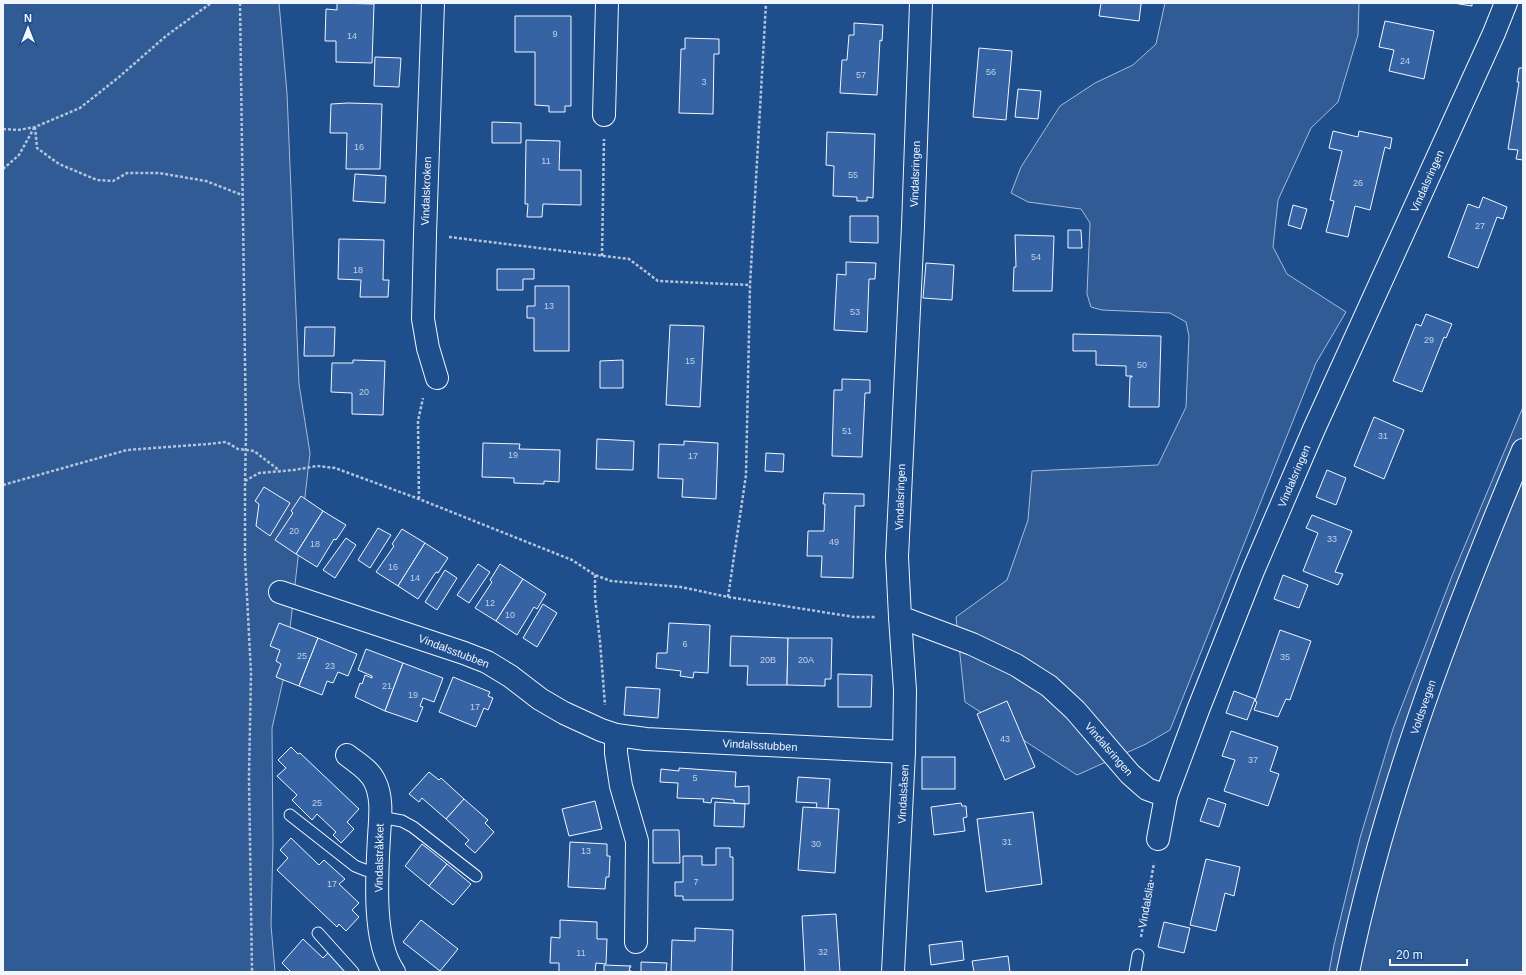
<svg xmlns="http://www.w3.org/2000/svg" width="1526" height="975" viewBox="0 0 1526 975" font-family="Helvetica,sans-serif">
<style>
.built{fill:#305b95;stroke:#a8bbd7}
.building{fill:#3563a3;stroke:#f2f6ff}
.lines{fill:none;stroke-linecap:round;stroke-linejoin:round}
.service-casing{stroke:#f2f6ff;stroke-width:13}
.minor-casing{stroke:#f2f6ff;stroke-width:24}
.trunk-casing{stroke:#f2f6ff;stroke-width:24}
.path{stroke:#b3c4dc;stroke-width:2.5;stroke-dasharray:3 2;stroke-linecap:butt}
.service{stroke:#1f4e8c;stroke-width:11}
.minor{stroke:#1f4e8c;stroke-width:22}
.trunk{stroke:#1f4e8c;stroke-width:22}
.labels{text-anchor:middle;stroke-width:3;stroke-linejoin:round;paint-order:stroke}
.number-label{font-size:9px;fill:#c3d1e8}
.street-label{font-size:11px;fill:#f2f6ff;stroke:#1f4e8c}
</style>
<rect width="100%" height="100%" fill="#1f4e8c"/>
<g class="built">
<polygon points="3,3 279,3 287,93 299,384 310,453 285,672 272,728 273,843 271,925 275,972 3,972"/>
<polygon points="1165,3 1359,3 1358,35 1338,102 1311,128 1278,200 1273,247 1287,274 1346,312 1316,363 1170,730 1146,744 1077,775 965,702 956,617 1007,580 1028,520 1032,471 1158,465 1186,407 1189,336 1186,322 1170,313 1102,310 1091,307 1087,294 1090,223 1081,209 1028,202 1011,193 1021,167 1060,106 1095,83 1133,65 1156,44"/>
<polygon points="1523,407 1523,972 1329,972 1334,945 1360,838 1393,729 1452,576"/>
</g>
<g class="building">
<polygon points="337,3 374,4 372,63 336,62 336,41 325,41 326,9 337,10"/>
<polygon points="1101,3 1145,3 1141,4 1139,21 1099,16"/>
<polygon points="1453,3 1472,3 1472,6"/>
<polygon points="515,16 571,16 571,106 565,106 565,112 549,112 549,106 535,105 535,52 515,52"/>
<polygon points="1385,21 1434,31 1424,79 1389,71 1394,50 1379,47"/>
<polygon points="854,23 883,25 882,41 880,40 877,95 840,93 842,60 847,60 849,35 854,35"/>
<polygon points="685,38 719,39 719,54 714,54 713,114 679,113 681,49 685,49"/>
<polygon points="979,48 1012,51 1006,120 973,117"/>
<polygon points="375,57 401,58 399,87 374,86"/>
<polygon points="1519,68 1523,68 1523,160 1516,159 1518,150 1508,149 1519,82 1517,82"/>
<polygon points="1018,89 1041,91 1038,119 1015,117"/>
<polygon points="348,103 382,104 380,169 346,169 347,133 330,133 331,104"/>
<polygon points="492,122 521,123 521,143 492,143"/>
<polygon points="1333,131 1358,137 1359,131 1392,138 1390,149 1385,147 1370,210 1355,206 1348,237 1326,232 1334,201 1330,200 1342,151 1329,148"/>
<polygon points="827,132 875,134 873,198 867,197 867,201 857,201 857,197 833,196 834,166 826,165"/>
<polygon points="526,140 560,141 559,170 581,170 581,205 543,204 542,217 527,217 528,204 525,204"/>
<polygon points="355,174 386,176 385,203 353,201"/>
<polygon points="1483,197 1507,207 1503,219 1497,217 1478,268 1448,257 1468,204 1479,208"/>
<polygon points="1293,205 1307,209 1301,229 1288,225"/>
<polygon points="850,216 878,216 878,243 850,242"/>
<polygon points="1068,230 1081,230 1082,248 1068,248"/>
<polygon points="1015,235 1054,236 1052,291 1013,291 1014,267 1016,267"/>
<polygon points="339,239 384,240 383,280 389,280 388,297 360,297 361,280 338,279"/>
<polygon points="846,262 876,263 875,279 869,279 867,332 834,330 837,274 846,275"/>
<polygon points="926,263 954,265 952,300 923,298"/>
<polygon points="497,269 534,269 534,279 523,279 523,290 497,290"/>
<polygon points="535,286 569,286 569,351 534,351 534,318 527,318 527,306 535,306"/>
<polygon points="1426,314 1452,324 1446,338 1444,337 1422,392 1393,381 1416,324 1421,326"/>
<polygon points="670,325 704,326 700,407 666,405"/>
<polygon points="305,327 335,327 334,356 304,356"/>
<polygon points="1073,334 1161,336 1159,407 1129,407 1130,377 1132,377 1132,376 1126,376 1126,366 1096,365 1096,351 1073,351"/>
<polygon points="353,360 385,361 383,415 352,414 352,393 331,392 332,363 353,363"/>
<polygon points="623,360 623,388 600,388 600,361"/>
<polygon points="842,379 870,380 870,393 865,393 862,457 832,456 834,390 842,390"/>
<polygon points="1374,417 1404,430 1384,479 1354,466"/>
<polygon points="597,439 634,441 633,470 596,469"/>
<polygon points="684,441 718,443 716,499 682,497 683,479 658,478 659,444 684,445"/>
<polygon points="483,443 520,444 519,449 560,450 559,482 544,481 544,484 514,483 514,478 482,477"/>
<polygon points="766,453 784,454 783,472 765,471"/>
<polygon points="1327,470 1346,478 1336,505 1316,497"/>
<polygon points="264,487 290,503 270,536 256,526 259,504 255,501"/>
<polygon points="824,493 864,494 864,506 855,506 853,578 821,577 822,556 807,556 808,531 824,531 825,504 823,504"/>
<polygon points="301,496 323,511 296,554 275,540 293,513 291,511"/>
<polygon points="323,511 346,525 336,540 334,539 317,567 296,554"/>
<polygon points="1312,515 1352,531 1335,572 1343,574 1338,585 1303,571 1318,533 1306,528"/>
<polygon points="378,528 391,535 370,568 358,560"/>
<polygon points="402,529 425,543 398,586 376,572 394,546 392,544"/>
<polygon points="346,538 356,545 335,578 323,570"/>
<polygon points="425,543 448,558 438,573 436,572 418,599 398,586"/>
<polygon points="478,564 490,572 469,603 457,595"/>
<polygon points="500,564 523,579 496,621 475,608 492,582 490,580"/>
<polygon points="445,570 457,578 437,610 425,602"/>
<polygon points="1283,575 1308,585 1299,608 1274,599"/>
<polygon points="523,579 546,594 537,609 534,607 517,635 496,621"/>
<polygon points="543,604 557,613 537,647 523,638"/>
<polygon points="279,623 318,638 299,686 276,677 281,664 276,661 280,650 270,646"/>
<polygon points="669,623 710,625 708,673 694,672 693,678 680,676 681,671 656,668 657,653 667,653"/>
<polygon points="1280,630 1311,641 1290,700 1286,699 1278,717 1254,710 1257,702 1255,701"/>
<polygon points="731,636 788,638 787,685 747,685 748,666 730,666"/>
<polygon points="318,638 357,654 348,676 338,672 333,683 327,681 322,695 299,686"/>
<polygon points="788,638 832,638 831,679 825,679 825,686 787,685"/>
<polygon points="366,649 403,663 385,711 355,697 360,683 362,684 365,675 372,678 372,676 358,670"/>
<polygon points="403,663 443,678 434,702 423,698 420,706 423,707 417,722 385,711"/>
<polygon points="838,674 872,675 871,707 838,707"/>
<polygon points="453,677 490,692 488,696 493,698 488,710 484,708 476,727 439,712"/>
<polygon points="626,687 660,689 658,718 624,715"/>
<polygon points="1234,691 1255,699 1247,720 1226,713"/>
<polygon points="1007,701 1035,767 1005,780 977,714"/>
<polygon points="1231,731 1278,747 1270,771 1279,774 1268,806 1224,791 1235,760 1222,756"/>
<polygon points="291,747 298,754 300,753 359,809 347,822 354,829 341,843 333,835 336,832 317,814 312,820 292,800 297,795 277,776 286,768 278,760"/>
<rect x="922" y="757" width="33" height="32"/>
<polygon points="679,768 736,772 735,787 749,786 749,804 734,803 734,800 712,798 711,803 703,802 704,799 677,798 678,783 660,782 661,769 679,771"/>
<polygon points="429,772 439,780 441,778 464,799 446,819 422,798 419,802 409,794"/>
<polygon points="798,777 830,779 828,809 816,808 817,803 796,802"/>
<polygon points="1208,798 1226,804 1219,827 1200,821"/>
<polygon points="464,799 488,820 485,823 494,832 475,853 465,844 469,840 446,819"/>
<polygon points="595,801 602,829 569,836 562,809"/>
<polygon points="715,802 745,804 744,827 714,826"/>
<polygon points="961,803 962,806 966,806 967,817 963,818 965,831 934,835 931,807"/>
<polygon points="803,807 839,809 835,873 798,870"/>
<polygon points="1033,812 1042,884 986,892 977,819"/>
<polygon points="653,830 679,830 680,863 653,863"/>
<polygon points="291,838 319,865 324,860 345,879 339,884 359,903 352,910 359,917 346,931 339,924 337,927 277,870 288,858 280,850"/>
<polygon points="570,842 607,844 607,856 610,856 609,877 606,877 605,889 568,887"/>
<polygon points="422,844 447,864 429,886 405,866"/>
<polygon points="716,848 730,848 730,857 733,857 733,900 683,900 683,896 675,896 675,882 683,882 683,856 702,856 702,865 716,865"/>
<polygon points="1206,859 1240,867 1234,896 1225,893 1216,931 1190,925"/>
<polygon points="447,864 471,884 453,905 429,886"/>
<polygon points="836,914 840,972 805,972 802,916"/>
<polygon points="421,920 458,949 440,971 403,942"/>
<polygon points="560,920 597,922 597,939 607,939 606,964 596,963 595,972 559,972 559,963 550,963 551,937 560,938"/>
<polygon points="1164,922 1190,928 1184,953 1158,947"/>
<polygon points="695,928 733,930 732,972 671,972 672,940 695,941"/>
<polygon points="303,939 323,958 328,953 347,970 345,972 291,972 282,963"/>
<polygon points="962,941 964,960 931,965 929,945"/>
<polygon points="1008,956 1010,972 974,972 972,961"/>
<polygon points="641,962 667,963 666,972 641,972"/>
<polygon points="604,965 630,966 629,972 604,972"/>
</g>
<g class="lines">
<defs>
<g id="service">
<polyline points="290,815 355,866 365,870 377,872"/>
<polyline points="380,817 402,821 413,827 476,876"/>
<polyline points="318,933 353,972"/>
<polyline points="1135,972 1138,955"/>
</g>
<g id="minor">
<polyline points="433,3 425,234 423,319 428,348 437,378"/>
<polyline points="921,3 913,226 897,557 900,617 972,644 1016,665 1049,686 1075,710 1130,774 1147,789 1166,796 1198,710 1253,571 1314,429 1494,33 1506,3"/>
<polyline points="604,115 607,3"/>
<polyline points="280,592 464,653 487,662 510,676 540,699 564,713 601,730 616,735 646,739 904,752"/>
<polyline points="616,735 616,753 621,786 637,841 636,942"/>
<path d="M347,755C357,763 370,770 375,782C383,798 380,819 379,837C377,874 372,941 394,972"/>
<polyline points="1158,839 1166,796"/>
<polyline points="893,972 904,752 905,690 900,617"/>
</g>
<path id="trunk" d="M1348,972C1385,792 1452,619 1523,450"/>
</defs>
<use href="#service" class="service-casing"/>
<use href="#minor" class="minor-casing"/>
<use href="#trunk" class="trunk-casing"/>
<g class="path">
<polyline points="240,3 246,434 245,481 245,558 251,673 249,777 252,972"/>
<polyline points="35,127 37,148 59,164 97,180 113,181 127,173 159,173 206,181 242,195"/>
<polyline points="3,129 18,130 35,127 80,108 119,77 166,36 211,3"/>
<polyline points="3,169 19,155 34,128"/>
<polyline points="449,237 629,259 658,281 750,285"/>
<polyline points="602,256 604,139"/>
<polyline points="245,481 259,473 294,470 317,466 335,468 419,499 572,560 595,575 611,581 681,587 728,597 854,617 876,617"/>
<polyline points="3,485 127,450 208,444 226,442 238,449 254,451 280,471"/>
<polyline points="419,499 418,421 423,398"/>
<polyline points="595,575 595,598 600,641 605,705"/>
<polyline points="728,597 746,475 750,285 766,3"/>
<polyline points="1141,937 1154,863"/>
<polyline points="630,965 630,972"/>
</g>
<use href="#service" class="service"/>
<use href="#minor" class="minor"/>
<use href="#trunk" class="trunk"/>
</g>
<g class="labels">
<g class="number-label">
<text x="555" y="37">9</text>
<text x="352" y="39">14</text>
<text x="1405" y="64">24</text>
<text x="991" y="75">56</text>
<text x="861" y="78">57</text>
<text x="704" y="85">3</text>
<text x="359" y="150">16</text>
<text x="546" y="164">11</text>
<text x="853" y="178">55</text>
<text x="1358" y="186">26</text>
<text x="1480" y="229">27</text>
<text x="1036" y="260">54</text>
<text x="358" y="273">18</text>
<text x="549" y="309">13</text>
<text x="855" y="315">53</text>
<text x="1429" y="343">29</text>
<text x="690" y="364">15</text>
<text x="1142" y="368">50</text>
<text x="364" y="395">20</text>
<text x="847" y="434">51</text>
<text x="1383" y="439">31</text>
<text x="513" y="458">19</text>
<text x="693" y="459">17</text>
<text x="294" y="534">20</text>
<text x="1332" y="542">33</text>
<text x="834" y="545">49</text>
<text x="315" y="547">18</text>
<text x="393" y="570">16</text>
<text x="415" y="581">14</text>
<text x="490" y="606">12</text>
<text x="510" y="618">10</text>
<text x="685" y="647">6</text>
<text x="302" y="659">25</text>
<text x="1285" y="660">35</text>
<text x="768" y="663">20B</text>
<text x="806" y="663">20A</text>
<text x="330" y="669">23</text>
<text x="387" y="689">21</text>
<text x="413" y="698">19</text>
<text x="475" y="710">17</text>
<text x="1005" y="742">43</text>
<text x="1253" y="763">37</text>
<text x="695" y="781">5</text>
<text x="317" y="806">25</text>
<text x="1007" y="845">31</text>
<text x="816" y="847">30</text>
<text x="586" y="854">13</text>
<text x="696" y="885">7</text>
<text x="332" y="887">17</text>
<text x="823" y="955">32</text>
<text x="581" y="956">11</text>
</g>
<g class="street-label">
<text transform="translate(915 174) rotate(-88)" y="4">Vindalsringen</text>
<text transform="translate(1427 181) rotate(-66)" y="4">Vindalsringen</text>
<text transform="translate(426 191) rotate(-88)" y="4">Vindalskroken</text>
<text transform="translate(1294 476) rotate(-67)" y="4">Vindalsringen</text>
<text transform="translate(900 497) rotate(-88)" y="4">Vindalsringen</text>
<text transform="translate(454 651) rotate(21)" y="4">Vindalsstubben</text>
<text transform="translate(1423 707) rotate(-71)" y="4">Voldsvegen</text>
<text transform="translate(760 745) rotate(3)" y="4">Vindalsstubben</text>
<text transform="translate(1109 749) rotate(49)" y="4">Vindalsringen</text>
<text transform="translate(903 794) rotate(-87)" y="4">Vindalsåsen</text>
<text transform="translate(379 858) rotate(-89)" y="4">Vindalstråkket</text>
<text transform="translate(1146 905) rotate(-80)" y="4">Vindalslia</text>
</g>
</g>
<rect width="1526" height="975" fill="none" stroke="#f2f6ff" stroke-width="8"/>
<g transform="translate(28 28)" stroke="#1f4e8c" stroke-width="3" paint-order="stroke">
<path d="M0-3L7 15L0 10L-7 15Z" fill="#f2f6ff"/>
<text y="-6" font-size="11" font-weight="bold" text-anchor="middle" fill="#f2f6ff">N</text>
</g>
<path d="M1390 959v6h77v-6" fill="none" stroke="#f2f6ff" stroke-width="2"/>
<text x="1396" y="959" font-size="12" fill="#f2f6ff" stroke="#1f4e8c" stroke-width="3" paint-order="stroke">20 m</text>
</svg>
